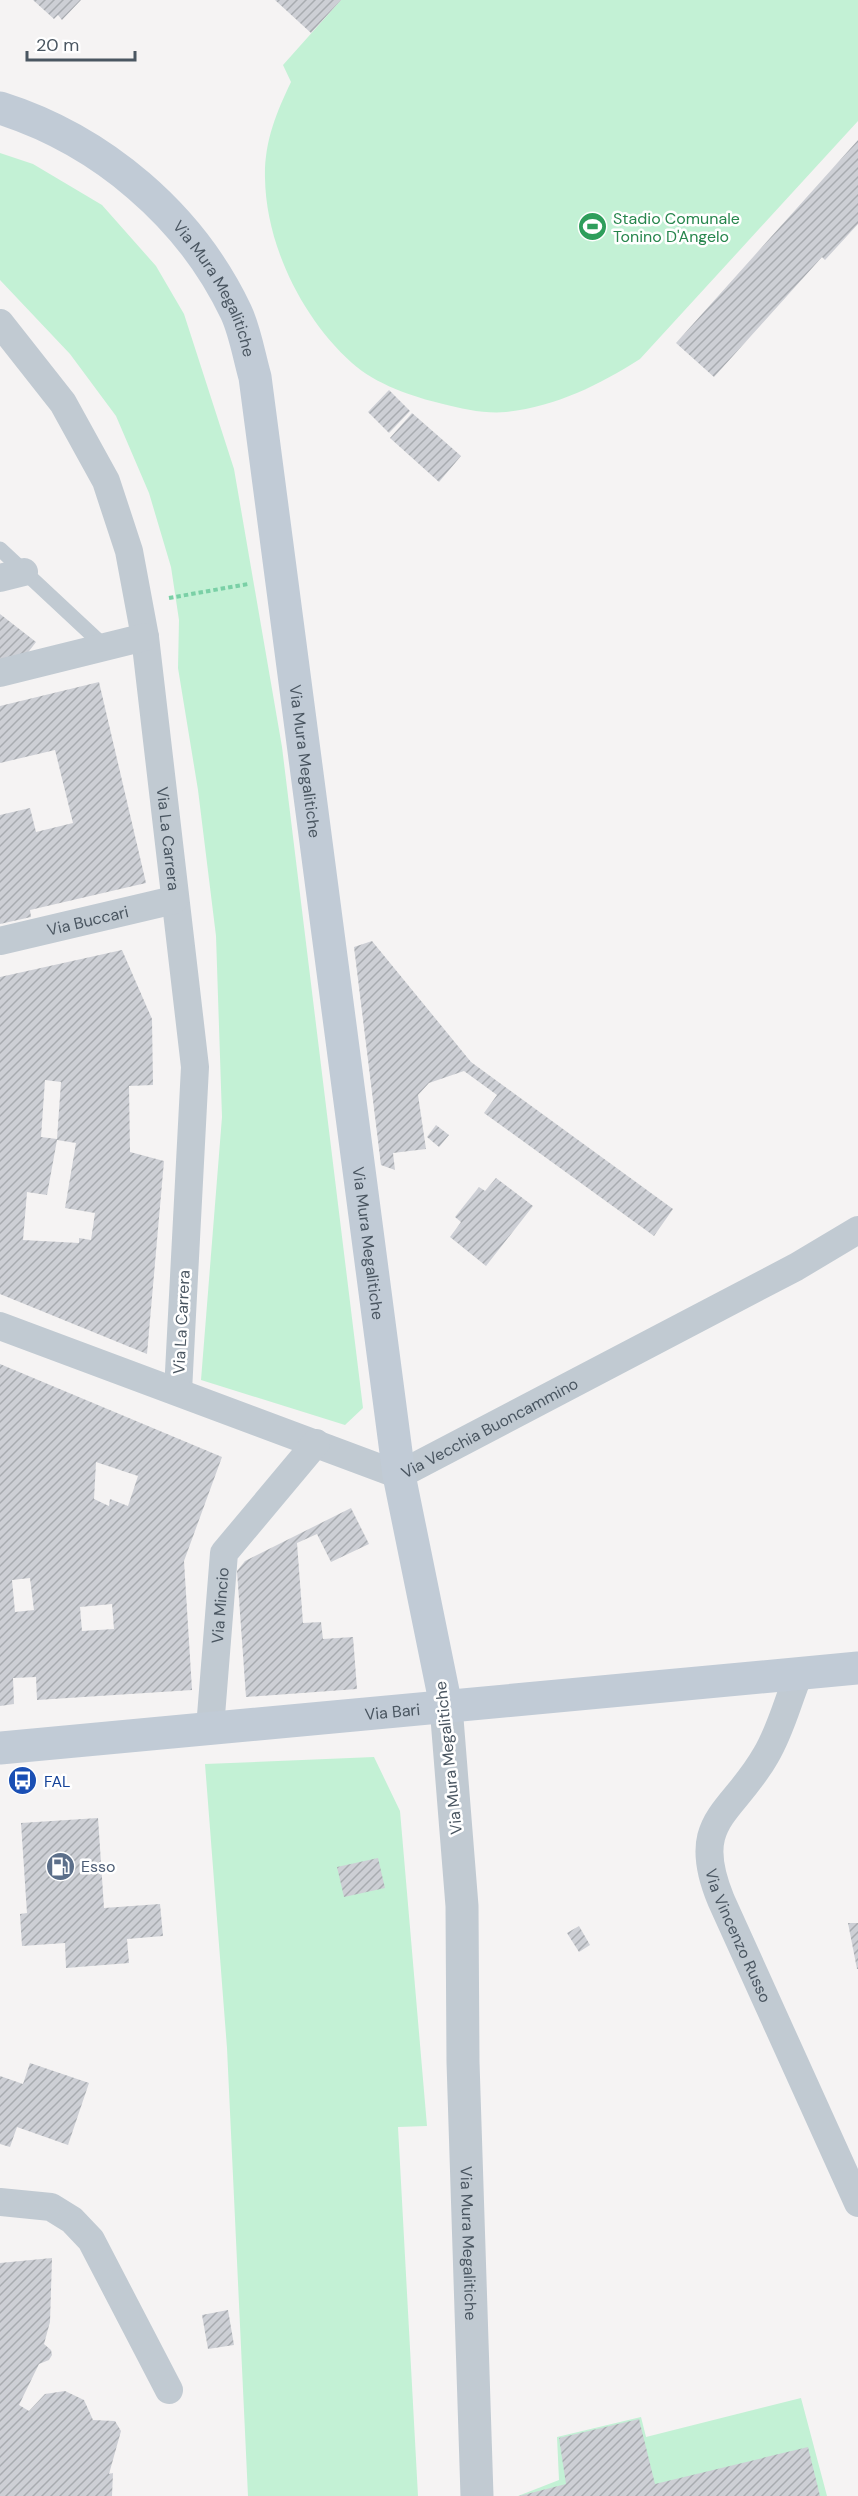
<svg xmlns="http://www.w3.org/2000/svg" width="858" height="2496" viewBox="0 0 858 2496" font-family="'DM Sans',sans-serif">
<style>
.green{fill:#c3f1d5}
.building{fill:url(#building-hatch);fill-rule:evenodd}
.lines{fill:none;stroke-linecap:round;stroke-linejoin:round}
.path{stroke:#7ad0a6;stroke-width:4;stroke-dasharray:4.5 3;stroke-linecap:butt}
.service{stroke:#c1cad2;stroke-width:15}
.minor{stroke:#c1cad2;stroke-width:28}
.tertiary{stroke:#c1cad2;stroke-width:33}
.secondary{stroke:#c1cbd6;stroke-width:33}
.labels{text-anchor:middle;stroke-width:5;stroke-linejoin:round;paint-order:stroke}
.leisure-label{font-size:16px;fill:#27864d;stroke:#fff;text-anchor:start}
.street-label{font-size:16px;fill:#4a5661;stroke:#fff}
.transit-label{font-size:16px;fill:#164399;stroke:#fff;text-anchor:start}
.service-label{font-size:16px;fill:#4e5e75;stroke:#fff;text-anchor:start}
</style>
<defs>
<pattern id="building-hatch" width="6" height="6" patternUnits="userSpaceOnUse" patternTransform="scale(1.5)"><rect width="6" height="6" fill="#cdcfd5"/><path d="M-1 1l2-2M0 6l6-6M5 7l2-2" fill="none" stroke="#a8abb0"/></pattern>
</defs>
<rect width="100%" height="100%" fill="#f5f3f3"/>
<g class="green">
<path d="M341,0H858V121L640,359C599,385 555,407 506,412C486,414 462,409 443,404C413,397 375,384 352,363C302,318 266,245 265,178C264,143 276,113 291,82L283,65Z"/>
<polygon points="0,153 33,164 102,205 156,266 184,314 234,469 282,747 363,1408 345,1425 201,1380 222,1117 216,936 198,790 178,668 179,620 171,567 149,493 116,416 70,354 0,280"/>
<polygon points="374,1757 400,1811 427,2126 398,2127 418,2496 248,2496 227,2048 205,1764"/>
<polygon points="801,2398 827,2496 518,2496 559,2480 557,2437 641,2417 646,2437"/>
</g>
<g class="building">
<polygon points="33,0 81,0 62,20 58,15 54,19"/>
<polygon points="275,0 341,0 311,33"/>
<polygon points="858,140 858,224 825,260 822,257 714,377 676,343"/>
<polygon points="389,390 410,411 389,433 368,412"/>
<polygon points="412,413 461,456 439,482 390,438"/>
<polygon points="0,614 36,642 23,659 0,663"/>
<polygon points="99,682 146,883 30,910 31,917 0,924 0,815 30,808 36,832 73,823 55,750 0,763 0,706"/>
<polygon points="372,941 471,1062 673,1209 654,1236 484,1113 497,1095 464,1071 429,1083 418,1095 426,1149 393,1153 395,1170 381,1165 354,947"/>
<path d="M122,950L152,1019L153,1085L129,1086L130,1152L164,1161L147,1354L0,1294V977ZM45,1080L61,1082L57,1139L41,1137ZM57,1140L76,1143L65,1208L95,1213L91,1240L79,1238V1243L23,1240L27,1192L47,1195Z"/>
<polygon points="436,1125 449,1135 439,1147 427,1137"/>
<polygon points="496,1178 533,1206 486,1266 450,1237 461,1222 455,1217 479,1187 485,1191"/>
<path d="M0,1364L222,1457L184,1561L192,1690L37,1700L36,1677L13,1678L14,1704L0,1706ZM96,1462L138,1476L128,1506L110,1499L109,1506L94,1499ZM30,1578L34,1610L15,1612L12,1580ZM112,1604L114,1629L82,1631L80,1607Z"/>
<polygon points="351,1508 369,1544 331,1562 317,1534 297,1543 303,1623 321,1622 323,1639 353,1637 357,1689 246,1697 237,1571 245,1561"/>
<polygon points="98,1818 104,1908 160,1904 163,1936 127,1939 129,1963 66,1968 65,1943 22,1946 20,1914 27,1913 21,1823"/>
<polygon points="378,1858 385,1888 344,1897 337,1867"/>
<polygon points="848,1923 858,1923 858,1969 857,1969"/>
<polygon points="579,1926 590,1945 579,1952 567,1933"/>
<polygon points="30,2063 89,2083 68,2145 17,2127 10,2147 0,2144 0,2076 23,2084"/>
<polygon points="52,2258 50,2322 44,2344 51,2350 52,2355 49,2360 39,2364 19,2405 29,2411 45,2394 65,2391 84,2400 93,2420 115,2421 121,2431 109,2474 113,2473 112,2496 0,2496 0,2263"/>
<polygon points="228,2310 234,2345 208,2349 202,2315"/>
<polygon points="639,2419 655,2484 808,2447 820,2496 519,2496 566,2484 559,2438"/>
</g>
<g class="lines">
<polyline class="path" points="169,598 248,584"/>
<polyline class="service" points="0,549 104,646"/>
<g class="minor">
<path id="s1" d="M0,323L63,403L106,481L129,551L145,637L195,1067L178,1391"/>
<polyline points="0,578 24,572"/>
<polyline points="0,673 145,637"/>
<path id="s2" d="M0,941L174,900"/>
<path id="s3" d="M0,1326L399,1475L796,1267L858,1230"/>
<path id="s4" d="M799,1674C788,1700 781,1730 766,1755C732,1815 688,1820 721,1900L858,2203"/>
<path id="s5" d="M210,1728L224,1553L316,1443"/>
<polyline points="0,2202 51,2207 72,2220 91,2240 169,2390"/>
</g>
<path class="tertiary" id="s6" d="M446,1706L462,1906L463,2062L477,2496"/>
<g class="secondary">
<path id="s7" d="M0,108C101,140 190,215 236,312C245,331 249,356 255,377L399,1475L446,1706"/>
<path id="s8" d="M0,1748L858,1668"/>
</g>
</g>
<defs>
<symbol id="stadium-disc" viewBox="-11 -11 22 22"><circle r="9.5" fill="#2e9e5b" stroke="#fff"/><path d="M0-5a6.5 5 0 1 0 0 10a6.5 5 0 1 0 0-10ZM-3.5-1.8h7v3.6h-7Z" fill="#fff"/></symbol>
<symbol id="bus-disc" viewBox="-11 -11 22 22"><circle r="9.5" fill="#1a4fb4" stroke="#fff"/><path d="M-5-6H5V4H4V6H2V4H-2V6H-4V4H-5ZM-3.5-4V0h7V-4ZM-3.5 1.2v1.5H-2V1.2ZM2 1.2v1.5H3.5V1.2Z" fill="#fff"/></symbol>
<symbol id="fuel-disc" viewBox="-11 -11 22 22"><circle r="9.5" fill="#5c6f8a" stroke="#fff"/><path d="M-5.5-6h7V0h2V4h1.3V-2.5L3-4.5l.8-.8L6-3V5H2.5V1h-1V6h-7ZM-4.2-4.7v3.2H.2V-4.7Z" fill="#fff"/></symbol>
</defs>
<g fill-rule="evenodd">
<use href="#stadium-disc" x="576" y="210" width="33" height="33"/>
<use href="#bus-disc" x="6" y="1764" width="33" height="33"/>
<use href="#fuel-disc" x="44" y="1850" width="33" height="33"/>
</g>
<g class="labels">
<g class="leisure-label">
<text x="613" y="224">Stadio Comunale<tspan x="613" dy="18">Tonino D'Angelo</tspan></text>
</g>
<g class="street-label">
<text dy="6" stroke="none"><textPath href="#s7" startOffset="290">Via Mura Megalitiche</textPath></text>
<text dy="6" stroke="none"><textPath href="#s7" startOffset="776">Via Mura Megalitiche</textPath></text>
<text dy="6" stroke="none"><textPath href="#s1" startOffset="555">Via La Carrera</textPath></text>
<text dy="6" stroke="none"><textPath href="#s2" startOffset="90">Via Buccari</textPath></text>
<text dy="6" stroke="none"><textPath href="#s7" startOffset="1262">Via Mura Megalitiche</textPath></text>
<text transform="translate(181 1322) rotate(-87)" y="6">Via La Carrera</text>
<text dy="6" stroke="none"><textPath href="#s3" startOffset="528">Via Vecchia Buoncammino</textPath></text>
<text dy="6" stroke="none"><textPath href="#s5" startOffset="123">Via Mincio</textPath></text>
<text dy="6" stroke="none"><textPath href="#s8" startOffset="394">Via Bari</textPath></text>
<text transform="translate(448 1758) rotate(-96)" y="6">Via Mura Megalitiche</text>
<text dy="6" stroke="none"><textPath href="#s4" startOffset="291">Via Vincenzo Russo</textPath></text>
<text dy="6" stroke="none"><textPath href="#s6" startOffset="538">Via Mura Megalitiche</textPath></text>
</g>
<g class="transit-label">
<text x="44" y="1787">FAL</text>
</g>
<g class="service-label">
<text x="81" y="1872">Esso</text>
</g>
</g>
<path d="M27 51v9h108v-9" fill="none" stroke="#4a5661" stroke-width="3"/>
<text x="36" y="51" font-size="18" fill="#4a5661" stroke="#ffffff" stroke-width="4.5" paint-order="stroke">20 m</text>
</svg>
